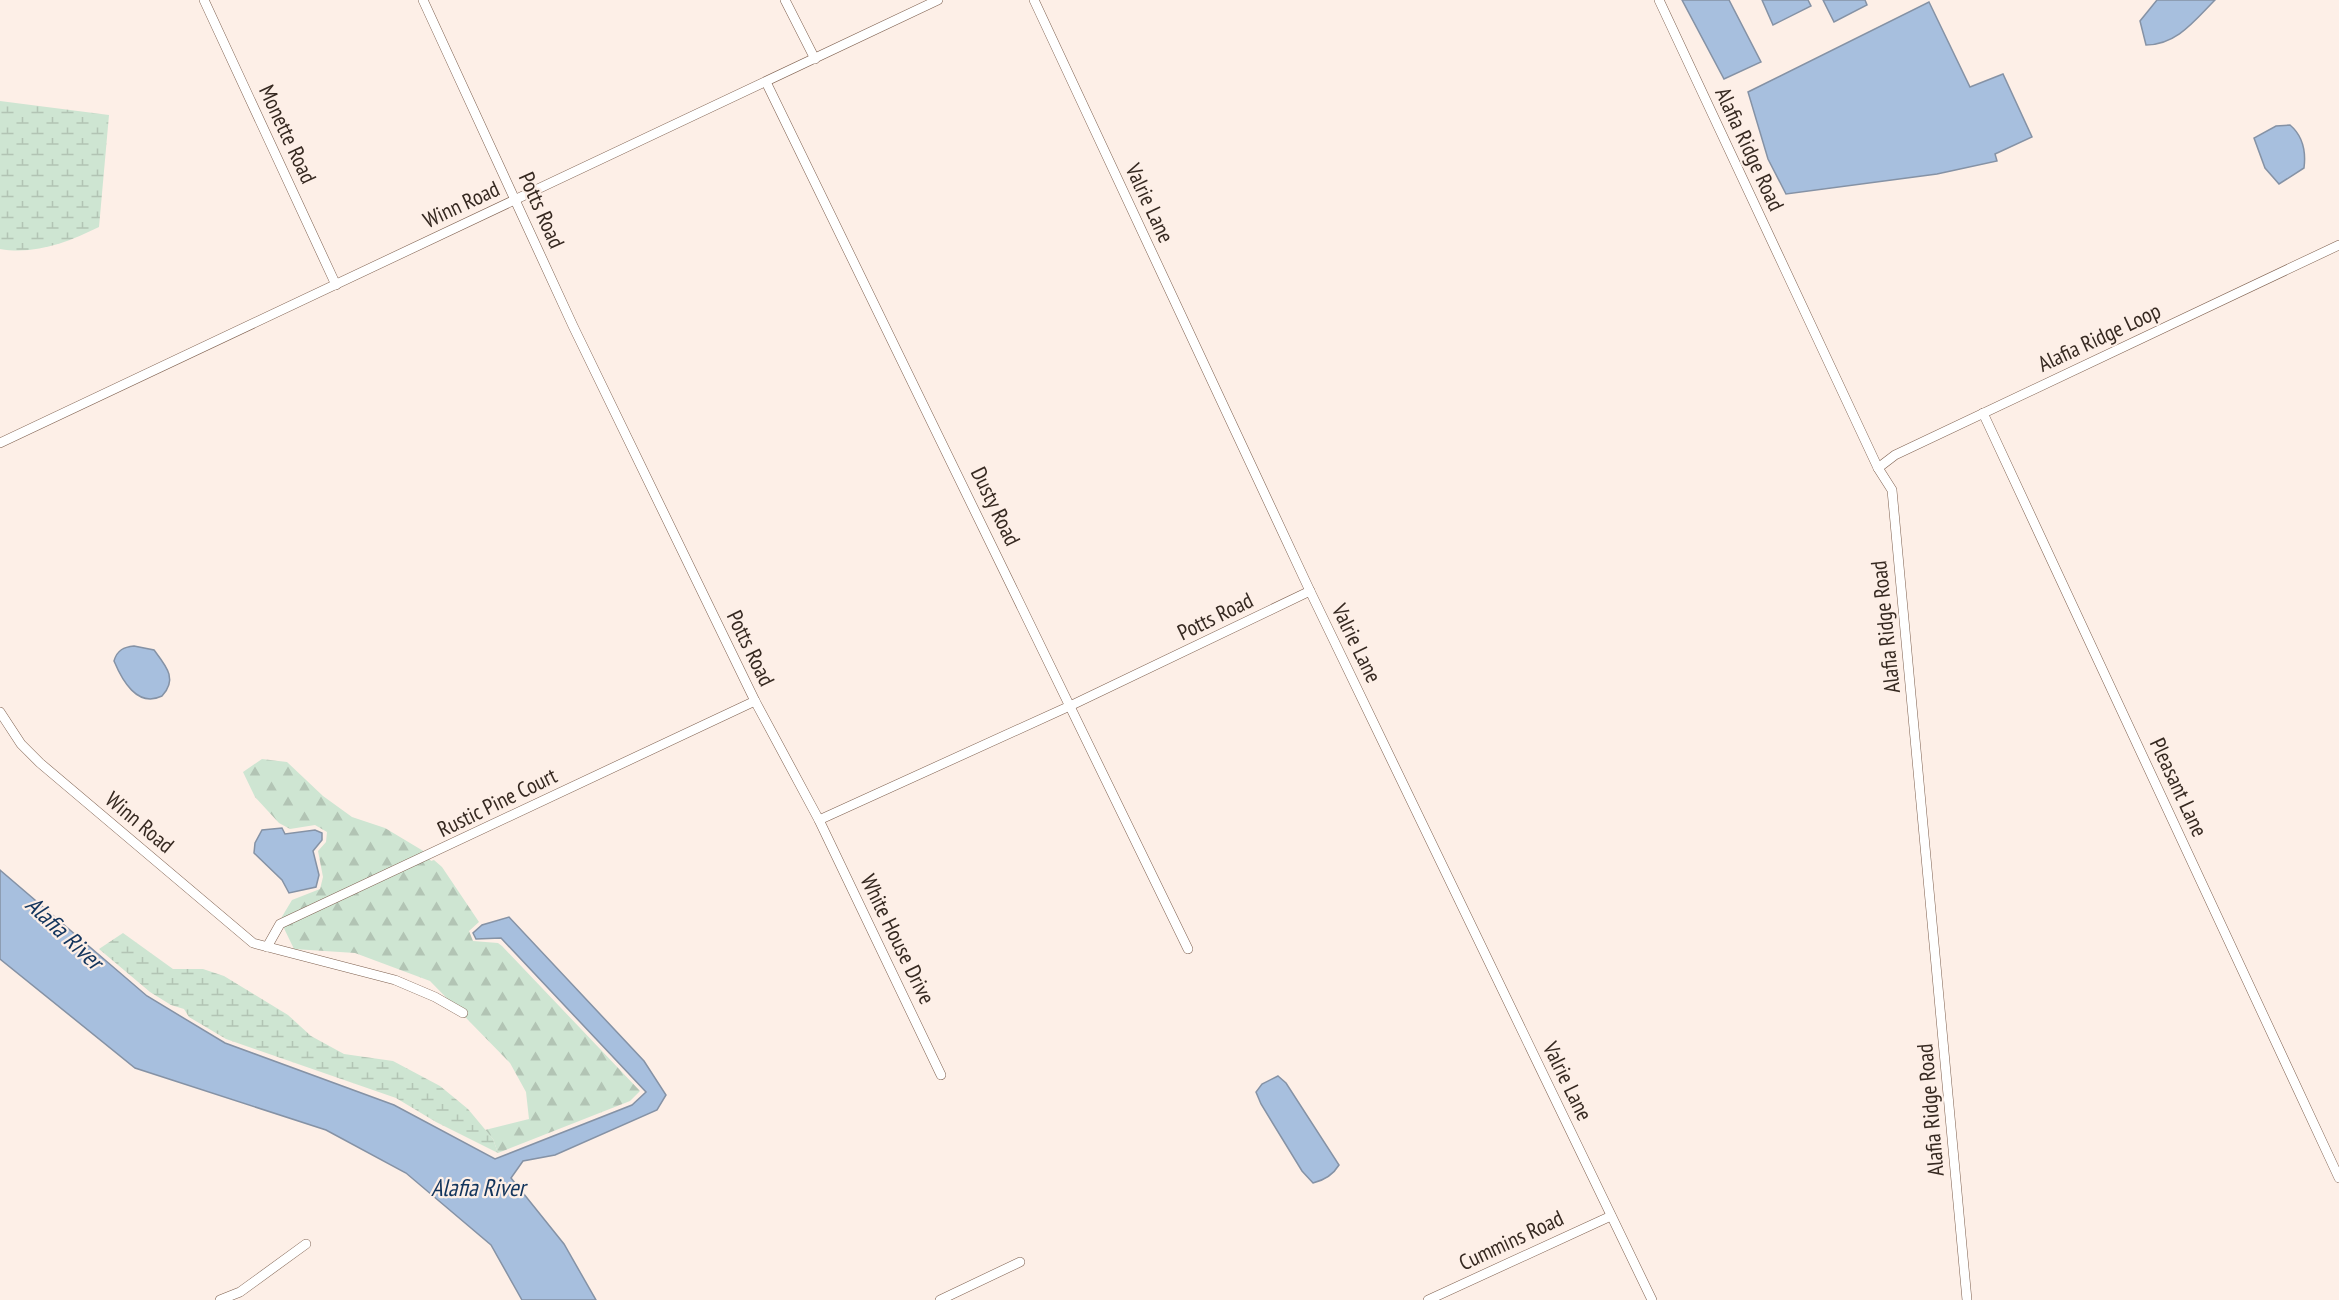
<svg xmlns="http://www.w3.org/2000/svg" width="2339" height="1300" viewBox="0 0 2339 1300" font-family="'PT Sans Narrow',sans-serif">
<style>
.forest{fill:url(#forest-firs)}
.wetland{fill:url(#wetland-marsh)}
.water{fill:#a7bfde;stroke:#8592a5;stroke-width:1.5}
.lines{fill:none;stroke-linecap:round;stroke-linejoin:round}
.minor-casing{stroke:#7d5f4e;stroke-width:10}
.minor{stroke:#fff;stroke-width:9}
.labels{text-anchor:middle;stroke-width:4.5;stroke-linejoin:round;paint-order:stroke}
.street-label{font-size:22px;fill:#362921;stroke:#fdefe7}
.water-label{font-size:24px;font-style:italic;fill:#12345c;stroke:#fdefe7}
</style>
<defs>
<pattern id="forest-firs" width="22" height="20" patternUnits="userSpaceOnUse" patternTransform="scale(1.5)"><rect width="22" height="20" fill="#cee5d2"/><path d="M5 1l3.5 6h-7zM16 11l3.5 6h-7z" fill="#b2c4b4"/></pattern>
<pattern id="wetland-marsh" width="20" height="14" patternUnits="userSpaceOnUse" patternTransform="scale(1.5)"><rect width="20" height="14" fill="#cee5d2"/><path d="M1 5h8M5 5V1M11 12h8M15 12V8" fill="none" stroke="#b2c4b4"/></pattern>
</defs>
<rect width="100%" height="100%" fill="#fdefe7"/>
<polygon class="forest" points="262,759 287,762 323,796 352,817 385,828 425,852 431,861 434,860 442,867 479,922 469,931 473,941 498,943 502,946 640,1091 630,1101 498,1153 493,1139 485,1130 529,1119 526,1092 510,1063 430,981 355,953 294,949 280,920 292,900 320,889 323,877 318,851 326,842 327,832 315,825 290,829 279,823 255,797 243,772"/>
<g class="wetland">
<path d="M0,101L109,115L99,227C68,242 36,255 0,249Z"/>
<polygon points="123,933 173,969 203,969 224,976 288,1015 311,1036 344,1054 393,1061 440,1086 468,1109 493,1139 498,1153 436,1122 396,1098 226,1039 189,1017 184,1009 171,1005 150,992 99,949"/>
</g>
<g class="water">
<polygon points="1682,0 1729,0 1761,62 1724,79"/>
<polygon points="1762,0 1808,0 1811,6 1773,25"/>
<polygon points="1823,0 1865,0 1867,5 1834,22"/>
<path d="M2157,0H2215C2195,20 2177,45 2146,45L2140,21Z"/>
<polygon points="1929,2 1970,87 2003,74 2032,137 1995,154 1997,161 1937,174 1786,194 1768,159 1748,92"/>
<path d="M2290,125C2303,136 2306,152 2304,168L2279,184L2265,168L2254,138L2276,126Z"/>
<path d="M134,646L154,650C166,666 178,679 162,696C137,708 122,680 114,661C117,650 124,647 134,646Z"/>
<polygon points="282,828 285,834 315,830 322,833 322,840 313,851 319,875 316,887 289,893 282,880 254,853 255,843 262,830"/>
<polygon points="0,870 147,996 225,1043 394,1105 495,1159 632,1105 646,1092 501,938 476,939 473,933 482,925 509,917 644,1061 666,1095 657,1110 555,1155 523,1161 511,1178 564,1244 596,1300 522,1300 491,1245 406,1173 326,1130 135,1068 0,959"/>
<path d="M1278,1076L1286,1083L1339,1165C1333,1175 1325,1180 1313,1183L1302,1171L1261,1104L1256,1092L1262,1084Z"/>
</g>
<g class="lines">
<defs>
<g id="minor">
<polyline points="204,0 336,285"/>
<polyline points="423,0 573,326 755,701 819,820 941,1075"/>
<polyline points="785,0 815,59"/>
<polyline points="1034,0 1310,591 1652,1300"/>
<polyline points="1659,0 1878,468 1892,490 1967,1300"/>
<polyline points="766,82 1188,949"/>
<polyline points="1983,413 2339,1178"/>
<polyline points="0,443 938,0"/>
<polyline points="1878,468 1895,455 2339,245"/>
<polyline points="0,712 21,744 40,763 253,943 395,980 435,997 463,1013"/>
<polyline points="819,820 1072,705 1310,591"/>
<polyline points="267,947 280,924 755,701"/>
<polyline points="220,1300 240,1292 306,1244"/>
<polyline points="940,1300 1020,1262"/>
<polyline points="1428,1300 1611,1216"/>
</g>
</defs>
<use href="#minor" class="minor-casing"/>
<use href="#minor" class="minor"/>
</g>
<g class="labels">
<g class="street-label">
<text transform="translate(288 134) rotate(65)" y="8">Monette Road</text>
<text transform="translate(1750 149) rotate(65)" y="8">Alafia Ridge Road</text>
<text transform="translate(1150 203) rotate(65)" y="8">Valrie Lane</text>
<text transform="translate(461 204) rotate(-25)" y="8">Winn Road</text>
<text transform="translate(542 210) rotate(66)" y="8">Potts Road</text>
<text transform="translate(2099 337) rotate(-25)" y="8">Alafia Ridge Loop</text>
<text transform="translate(996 506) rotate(64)" y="8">Dusty Road</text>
<text transform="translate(1215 616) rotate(-26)" y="8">Potts Road</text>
<text transform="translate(1885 627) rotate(-96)" y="8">Alafia Ridge Road</text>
<text transform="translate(1357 643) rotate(64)" y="8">Valrie Lane</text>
<text transform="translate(751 648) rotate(64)" y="8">Potts Road</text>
<text transform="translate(2179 787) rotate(65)" y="8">Pleasant Lane</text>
<text transform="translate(497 802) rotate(-26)" y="8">Rustic Pine Court</text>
<text transform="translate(140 822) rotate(40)" y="8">Winn Road</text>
<text transform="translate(898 939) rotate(64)" y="8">White House Drive</text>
<text transform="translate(1568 1081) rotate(64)" y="8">Valrie Lane</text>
<text transform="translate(1930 1110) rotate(-95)" y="8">Alafia Ridge Road</text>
<text transform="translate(1511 1240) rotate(-25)" y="8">Cummins Road</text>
</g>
<g class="water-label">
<text transform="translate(64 933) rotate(43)" y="8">Alafia River</text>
<text x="478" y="1196">Alafia River</text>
</g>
</g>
</svg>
